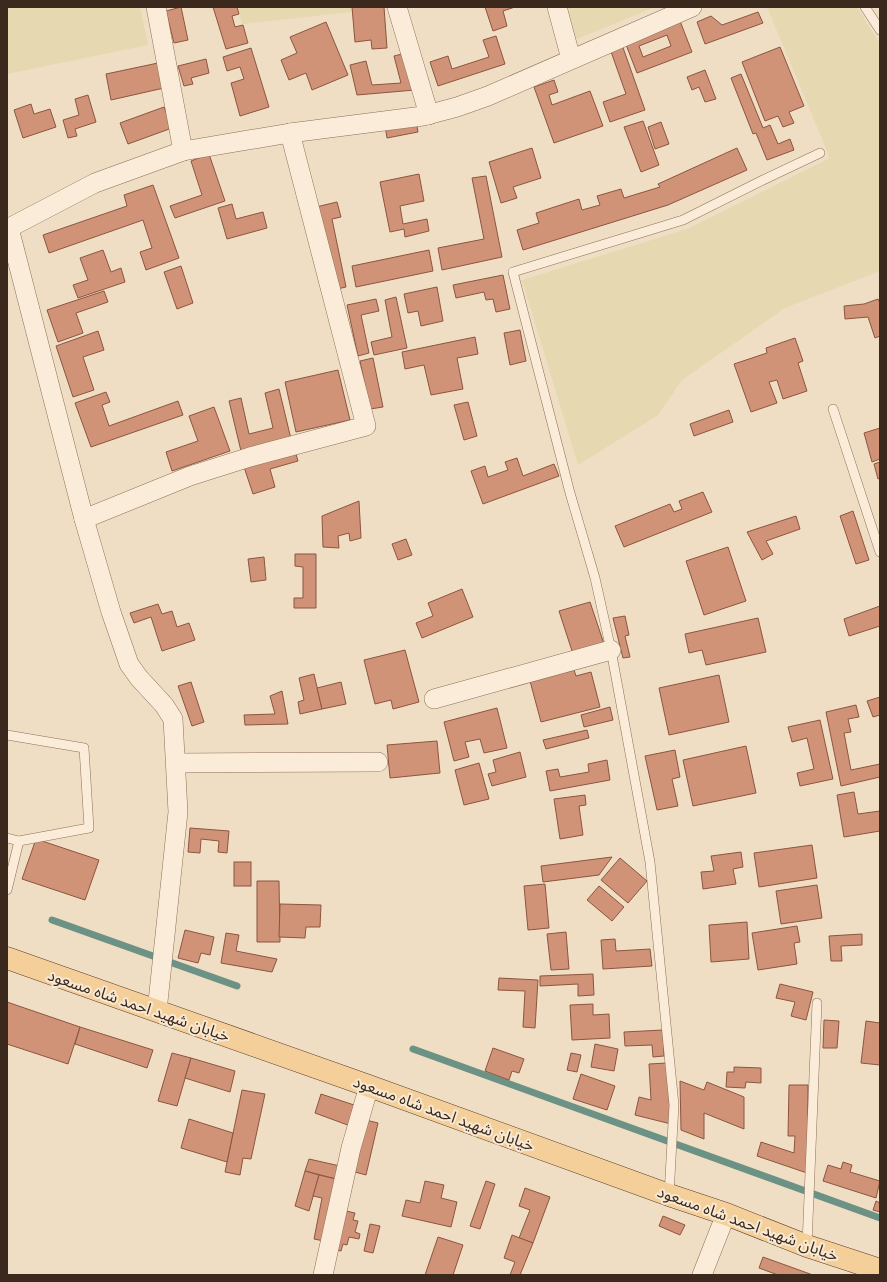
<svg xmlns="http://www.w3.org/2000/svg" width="887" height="1282" viewBox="0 0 887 1282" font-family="Spectral,'Noto Sans Arabic',serif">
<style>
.farmland{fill:#e6d8b1}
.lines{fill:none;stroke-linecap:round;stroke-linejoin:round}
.stream{stroke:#6c9285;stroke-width:7}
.building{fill:#d09378;stroke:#8c553e;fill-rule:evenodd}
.lane-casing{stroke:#8c6f59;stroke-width:10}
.street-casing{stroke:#8c6f59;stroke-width:20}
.primary-casing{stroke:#593d2e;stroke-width:23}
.lane{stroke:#faecd8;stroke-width:9}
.street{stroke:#faecd8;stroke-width:19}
.primary{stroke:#f5cf9a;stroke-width:22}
.labels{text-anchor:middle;stroke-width:4;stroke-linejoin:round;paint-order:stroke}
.street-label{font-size:16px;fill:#3b291e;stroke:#f7e9d4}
</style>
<rect width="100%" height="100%" fill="#f0dec4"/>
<g class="farmland">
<polygon points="7,7 140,7 148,45 7,74"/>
<polygon points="238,7 387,7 379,9 242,24"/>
<polygon points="558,7 655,7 570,42"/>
<polygon points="767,7 857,7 880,44 880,271 785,308 682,380 658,415 578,465 522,280 687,229 830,158"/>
</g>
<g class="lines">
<g class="stream">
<polyline points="52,920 237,986"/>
<polyline points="413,1049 880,1218"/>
</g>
</g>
<g class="building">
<polygon points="181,7 188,40 174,43 166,11"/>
<polygon points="213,7 237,7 239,14 232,16 235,27 243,25 248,43 226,49"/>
<polygon points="352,7 384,7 387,48 372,49 371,40 355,42"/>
<polygon points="485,7 515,7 503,11 507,26 493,31"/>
<polygon points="758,12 763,23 705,44 697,22 711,16 722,25"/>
<path d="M680,21L692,52L637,73L625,42ZM667,35L671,46L643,57L639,46Z"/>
<polygon points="326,22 348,75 312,90 306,73 289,80 281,60 297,53 290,37"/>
<polygon points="496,36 505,64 438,86 430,62 448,56 452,69 489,57 483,40"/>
<polygon points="621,42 645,110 610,122 603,102 626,94 609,46"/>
<polygon points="780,47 804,106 789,112 794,123 783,127 778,116 765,121 742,62"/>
<polygon points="251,48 269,107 240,116 231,83 244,79 240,67 227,71 223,57"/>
<polygon points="406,53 415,90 357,95 350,65 366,61 372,85 401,83 394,56"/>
<polygon points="206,59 209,73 191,78 193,84 184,86 178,66"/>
<polygon points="158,63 164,88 111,100 106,74"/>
<polygon points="705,70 716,99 705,102 699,87 692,90 687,77"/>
<polygon points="741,74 763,128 770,125 778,144 790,139 794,150 767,160 756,133 753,134 731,78"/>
<polygon points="554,80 558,92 549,95 552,105 590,91 603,126 554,143 534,87"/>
<polygon points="88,95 96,122 75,129 77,136 68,138 63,120 79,115 75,99"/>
<polygon points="31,104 34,114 50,109 56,127 23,138 14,110"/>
<polygon points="164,107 172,128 128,144 120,123"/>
<polygon points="416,120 418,132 387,138 385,126"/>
<polygon points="643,121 659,165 641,172 624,127"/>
<polygon points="661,122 669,144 655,149 648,127"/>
<polygon points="532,148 541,178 513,187 517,198 501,203 489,162"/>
<polygon points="737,148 747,170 668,205 523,250 517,230 539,223 536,213 579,199 582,210 600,205 597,196 621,189 624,198 660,187 658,184"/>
<polygon points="209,154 225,201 175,218 170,206 202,195 191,161"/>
<polygon points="419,174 424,201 400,206 403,224 427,219 429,231 405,237 404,229 390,232 380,182"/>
<polygon points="486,176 502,257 442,270 438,248 484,239 472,178"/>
<polygon points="153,185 179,258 146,270 140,252 152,248 143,220 49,253 43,235 127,206 124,195"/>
<polygon points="337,202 341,217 332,219 346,287 333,290 316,207"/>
<polygon points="232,204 236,219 263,212 267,228 227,239 218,208"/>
<polygon points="103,250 111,272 121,268 125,282 78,298 73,285 88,280 80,258"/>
<polygon points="429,250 433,271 356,287 352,266"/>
<polygon points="181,266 193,303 177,309 164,272"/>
<polygon points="503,275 510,309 496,312 493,299 486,300 484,292 456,298 453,285"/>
<polygon points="437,287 443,321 421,326 418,311 408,313 404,294"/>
<polygon points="104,291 108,302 76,313 83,333 58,342 47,310"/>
<polygon points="396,297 407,348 374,355 371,342 392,337 385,300"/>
<polygon points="376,299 379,311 361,315 369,353 358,356 347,305"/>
<polygon points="878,299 880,303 880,336 875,338 868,317 845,319 844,306 864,304"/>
<polygon points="520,330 526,361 510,365 504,333"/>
<polygon points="98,331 104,350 83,357 94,390 73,397 56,346"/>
<polygon points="475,337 478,354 457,358 463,389 431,395 424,365 405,369 402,352"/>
<polygon points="795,338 803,361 798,363 807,391 783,399 777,380 769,382 777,403 751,412 734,364 767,353 766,348"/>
<polygon points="373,358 383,407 370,409 360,361"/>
<polygon points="338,370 350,420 296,432 285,382"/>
<polygon points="279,389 291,439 241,451 229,401 241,398 249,434 273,428 265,393"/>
<polygon points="106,392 110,402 102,405 109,426 178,401 183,415 91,447 75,403"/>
<polygon points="468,402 477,436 464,440 454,405"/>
<polygon points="214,407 230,451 172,471 166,452 198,441 189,416"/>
<polygon points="729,410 733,422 694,436 690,424"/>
<polygon points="880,428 880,459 872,462 864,433"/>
<polygon points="295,451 298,461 270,469 275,487 253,494 244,467"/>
<polygon points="517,458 523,476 554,464 559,476 483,504 471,471 485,466 488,477 508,470 505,462"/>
<polygon points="880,462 880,478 878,479 874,464"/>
<polygon points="703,492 712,512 624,547 615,526 670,504 674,512 682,509 679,501"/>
<polygon points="359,501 361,538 350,541 349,533 338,536 339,548 323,547 322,516"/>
<polygon points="853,511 869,560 856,564 840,516"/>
<polygon points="796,516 800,529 766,541 773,554 762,560 747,532"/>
<polygon points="406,539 412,555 398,560 392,544"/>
<polygon points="728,547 746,601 704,615 686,561"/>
<polygon points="295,554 316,554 316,608 294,608 294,598 303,598 303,567 295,566"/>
<polygon points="264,557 266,580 251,582 248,559"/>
<polygon points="462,589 473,617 422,638 416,623 433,616 428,603"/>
<polygon points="590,602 604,644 573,654 559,611"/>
<polygon points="158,604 162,614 172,611 177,627 189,623 195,640 162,651 151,617 134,623 130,613"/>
<polygon points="880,606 880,626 849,636 844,619"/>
<polygon points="625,616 629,635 625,636 630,657 623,658 613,618"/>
<polygon points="758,618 766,652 706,665 702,650 689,653 685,634"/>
<polygon points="405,650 419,702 393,709 391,700 375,704 364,660"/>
<polygon points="574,670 576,676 591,672 600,707 541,722 530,681"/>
<polygon points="314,674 322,709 300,714 298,702 304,700 299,678"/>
<polygon points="719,675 729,722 669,735 659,688"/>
<polygon points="191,682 204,722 192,726 178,686"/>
<polygon points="341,682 346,704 322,709 317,688"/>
<polygon points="282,691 288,724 245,725 244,715 275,714 270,696"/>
<polygon points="880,697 880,715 873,717 867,701"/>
<polygon points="856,705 859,717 848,719 851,732 844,733 851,770 880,764 880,777 841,786 826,712"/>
<polygon points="610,707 613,720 584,727 581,715"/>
<polygon points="497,708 507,748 484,753 480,739 465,742 469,757 454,761 444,722"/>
<polygon points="820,720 833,779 800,786 797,773 814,769 807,738 792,742 788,727"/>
<polygon points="587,730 589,738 546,749 543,740"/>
<polygon points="437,741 440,773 390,778 387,745"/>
<polygon points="746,746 756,793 693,806 683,760"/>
<polygon points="675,750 680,777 672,779 678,806 657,810 645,756"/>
<polygon points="520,752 526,777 492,786 488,774 496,772 493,760"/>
<polygon points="607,760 610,780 550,791 546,771 558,769 560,777 589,772 588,764"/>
<polygon points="479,763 489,799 464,805 455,770"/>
<polygon points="854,792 858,814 880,811 880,831 844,837 837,795"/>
<polygon points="585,795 586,805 579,806 583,835 560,839 554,799"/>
<polygon points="190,828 229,831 227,853 218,852 219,841 201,839 200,853 188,852"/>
<polygon points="36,839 99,860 85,900 22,879"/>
<polygon points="812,845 817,878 759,887 754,853"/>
<polygon points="741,852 743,867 733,869 736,884 703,889 701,872 714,871 711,856"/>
<polygon points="612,857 599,875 543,882 541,866"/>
<polygon points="620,858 647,881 628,903 601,880"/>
<rect x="234" y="862" width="17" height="24"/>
<polygon points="257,881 279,881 280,942 257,942"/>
<polygon points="545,884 549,928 528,930 524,886"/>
<polygon points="817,885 822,918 781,924 776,891"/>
<polygon points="599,886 624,907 612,921 587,900"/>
<polygon points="280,904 321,905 320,927 306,927 305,938 279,937"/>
<polygon points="747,922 749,959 711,962 709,925"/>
<polygon points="797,926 800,942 794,943 797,964 758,970 752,933"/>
<polygon points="185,930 214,937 210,955 201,953 198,963 178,958"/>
<polygon points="566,932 569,969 551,970 547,934"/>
<polygon points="226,933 239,935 236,951 277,959 272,972 221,963"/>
<polygon points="862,934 862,945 841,946 842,961 831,961 829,936"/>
<polygon points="615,939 616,951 650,949 652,966 603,969 601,940"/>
<polygon points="593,974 594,995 578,996 578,984 540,986 540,976"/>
<polygon points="499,978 538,980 535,1028 523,1027 525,991 498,990"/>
<polygon points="780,984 813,992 806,1020 791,1016 795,1002 776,998"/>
<polygon points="7,1002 80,1027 68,1064 7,1044"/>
<polygon points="593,1004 593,1015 609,1014 610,1038 572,1040 570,1005"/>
<polygon points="824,1020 839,1021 837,1048 823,1048"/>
<polygon points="866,1021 880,1023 880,1065 861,1063"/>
<polygon points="80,1027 153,1050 147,1068 75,1044"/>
<polygon points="663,1030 664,1056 653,1057 652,1045 625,1046 624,1032"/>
<polygon points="595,1044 618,1049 614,1071 591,1067"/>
<polygon points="493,1048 524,1059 519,1073 512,1071 509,1080 485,1071"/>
<polygon points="172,1053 191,1058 177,1106 158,1101"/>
<polygon points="571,1053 581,1055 577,1072 567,1070"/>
<polygon points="191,1058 235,1071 230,1092 185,1078"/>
<polygon points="667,1063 671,1124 635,1115 639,1097 651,1100 649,1064"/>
<polygon points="734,1067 761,1068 761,1083 746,1082 745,1088 726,1087 727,1072 734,1072"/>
<polygon points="581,1074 615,1086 607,1110 573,1099"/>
<polygon points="680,1081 704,1090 707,1082 744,1097 744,1129 704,1113 704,1139 681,1130"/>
<polygon points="789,1085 808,1085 807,1173 757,1156 761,1142 794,1153 795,1136 788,1136"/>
<polygon points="242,1090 265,1094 251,1159 243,1158 240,1175 225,1172"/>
<polygon points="321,1094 360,1107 353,1127 315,1113"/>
<polygon points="189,1119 233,1133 227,1162 181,1148"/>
<polygon points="366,1120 378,1123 366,1175 355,1172"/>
<polygon points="309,1159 340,1166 336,1179 305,1171"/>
<polygon points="843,1162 852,1165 850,1172 880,1181 876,1198 823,1181 828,1165 841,1169"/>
<polygon points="305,1171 319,1175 309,1211 295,1206"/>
<polygon points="319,1175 336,1179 324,1241 314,1239 322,1198 313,1196"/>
<polygon points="425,1181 444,1185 441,1198 457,1202 451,1227 402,1216 406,1200 420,1203"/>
<polygon points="486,1181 495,1184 480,1229 470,1226"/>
<polygon points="525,1188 550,1197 533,1243 519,1238 530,1210 519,1206"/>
<polygon points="876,1201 880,1203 880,1212 873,1210"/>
<polygon points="346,1211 355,1213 353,1220 358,1221 355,1232 360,1234 359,1239 349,1237 347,1245 343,1244 341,1251 336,1250"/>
<polygon points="663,1216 685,1225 680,1235 659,1226"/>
<polygon points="370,1224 380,1226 373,1253 364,1251"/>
<polygon points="512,1235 533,1243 520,1275 510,1275 515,1262 504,1258"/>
<polygon points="438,1237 463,1245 453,1275 425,1275"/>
<polygon points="763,1257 813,1275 778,1275 759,1268"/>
</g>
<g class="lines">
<defs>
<g id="lane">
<polyline points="865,7 880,30"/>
<polyline points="833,409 880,552"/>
<polyline points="7,735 84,748 89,828 19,841 7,838"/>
<polyline points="7,890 19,841"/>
<polyline points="669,1195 674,1105 650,862 611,650 595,578 570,493 513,272 683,220 763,180 820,153"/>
<polyline points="807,1245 817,1003"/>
</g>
<g id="street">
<polyline points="156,7 183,151"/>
<polyline points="397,7 429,115"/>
<polyline points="557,7 571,59"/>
<polyline points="9,228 84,519 111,612 129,664 139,678 164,705 173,719 178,812 157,1011"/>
<polyline points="7,229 95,183 183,151 290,133 423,116 457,107 488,96 692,7"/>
<polyline points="84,519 190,476 250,457 366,426 290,133"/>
<polyline points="434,699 611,650"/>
<polyline points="176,763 378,762"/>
<polyline points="323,1275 351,1148 369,1086"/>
<polyline points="702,1275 726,1214"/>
</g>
<polyline id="primary" points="7,958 369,1086 669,1195 726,1214 807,1246 880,1270"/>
</defs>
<use href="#lane" class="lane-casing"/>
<use href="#street" class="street-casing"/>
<use href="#primary" class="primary-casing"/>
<use href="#lane" class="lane"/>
<use href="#street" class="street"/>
<use href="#primary" class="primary"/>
</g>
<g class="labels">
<g class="street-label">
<text transform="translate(139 1005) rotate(19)" y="6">خیابان شهید احمد شاه مسعود</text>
<text transform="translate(444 1113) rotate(20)" y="6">خیابان شهید احمد شاه مسعود</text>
<text transform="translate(748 1223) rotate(20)" y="6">خیابان شهید احمد شاه مسعود</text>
</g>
</g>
<rect width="887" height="1282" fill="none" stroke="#3b291e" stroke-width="16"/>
</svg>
